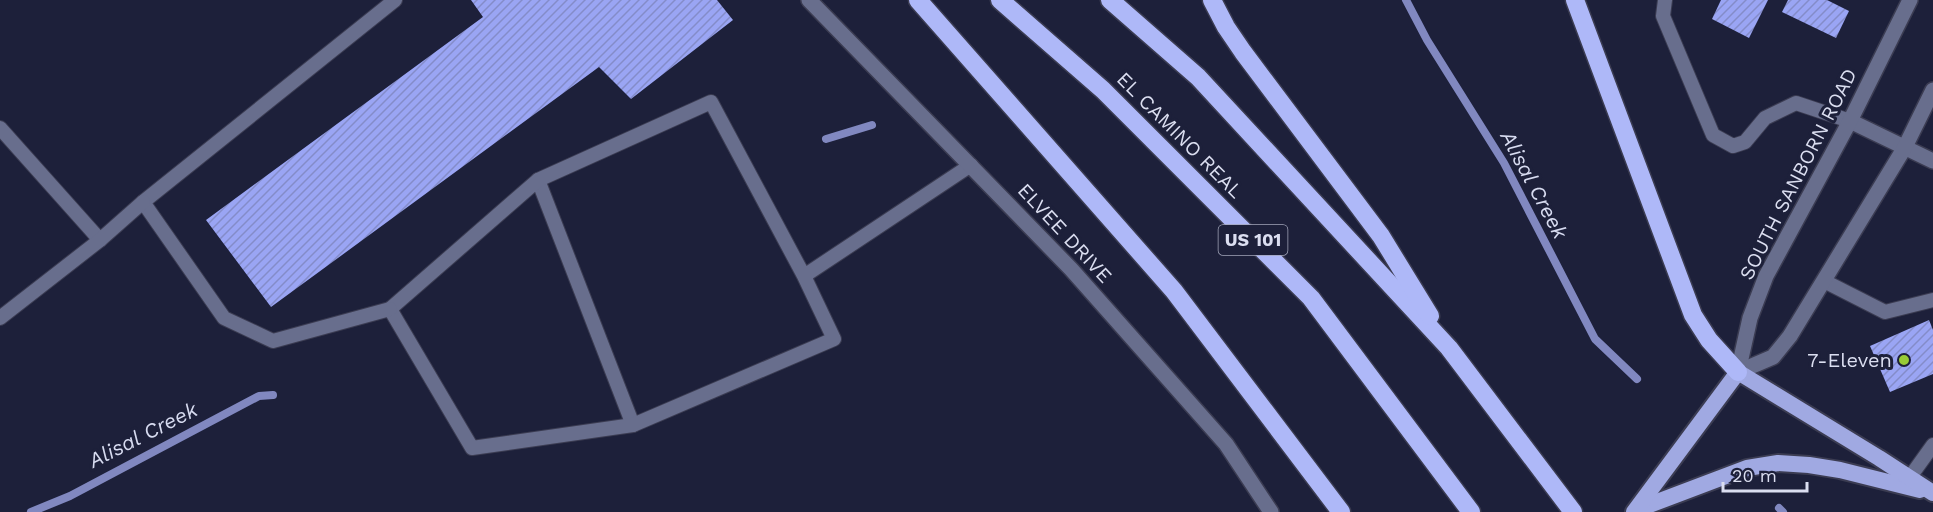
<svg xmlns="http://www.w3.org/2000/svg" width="1933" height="512" viewBox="0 0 1933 512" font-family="'Work Sans',sans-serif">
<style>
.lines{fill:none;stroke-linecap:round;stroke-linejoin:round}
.stream{stroke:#8188c0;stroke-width:8}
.building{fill:url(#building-hatch)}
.service-casing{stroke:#3b3c52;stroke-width:16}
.minor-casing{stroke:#3b3c52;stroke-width:18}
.secondary-casing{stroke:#3b3c52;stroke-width:18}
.trunk-casing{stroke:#3b3c52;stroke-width:20}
.motorway-casing{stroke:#3b3c52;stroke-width:21}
.service{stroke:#686e8d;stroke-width:14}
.minor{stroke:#686e8d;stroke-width:15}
.secondary{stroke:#686e8d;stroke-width:15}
.trunk{stroke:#a0a9e2;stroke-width:16}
.motorway{stroke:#aeb8f8;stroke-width:18}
.poi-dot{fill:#98cb37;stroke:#1d203a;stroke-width:2}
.labels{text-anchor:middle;stroke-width:6;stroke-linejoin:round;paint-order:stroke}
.shield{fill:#1d203a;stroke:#a2a5b9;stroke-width:1.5}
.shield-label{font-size:18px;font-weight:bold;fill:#dbdef0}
.street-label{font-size:20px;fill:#dbdef0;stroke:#1d203a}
.poi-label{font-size:20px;fill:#dbdef0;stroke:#1d203a;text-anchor:end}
.water-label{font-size:21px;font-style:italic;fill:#d7dbf0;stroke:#1d203a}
</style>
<defs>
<pattern id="building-hatch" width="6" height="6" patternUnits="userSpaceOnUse" patternTransform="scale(1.5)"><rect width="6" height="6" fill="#9aa5f4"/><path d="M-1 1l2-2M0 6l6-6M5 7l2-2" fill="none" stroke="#848cc9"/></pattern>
</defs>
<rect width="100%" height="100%" fill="#1d203a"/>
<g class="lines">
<g class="stream">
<polyline points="1406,0 1427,40 1504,163 1595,339 1637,379"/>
<polyline points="826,139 872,125"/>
<polyline points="1779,508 1783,512"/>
<polyline points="31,512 70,496 259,396 273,395"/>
</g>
</g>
<g class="building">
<polygon points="471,0 717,0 733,20 631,99 599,67 271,307 206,220 483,17"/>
<polygon points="1721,0 1768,0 1749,38 1712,19"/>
<polygon points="1788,0 1827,0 1849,11 1836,38 1782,12"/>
<polygon points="1929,320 1933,330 1933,374 1890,392 1870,346"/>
</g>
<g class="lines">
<defs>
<g id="service">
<polyline points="1665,0 1663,16 1713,135 1733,146 1745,142 1765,118 1796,103 1850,121"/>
<polyline points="0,128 100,240"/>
<polyline points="538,180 633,425"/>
<polyline points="804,276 834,339 633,425 472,448 390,309 538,180 711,102 804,276 971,165"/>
<polyline points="1824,281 1885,312 1933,300"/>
<polyline points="390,309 273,341 224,318 143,202 395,0"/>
<polyline points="0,318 100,240 143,202"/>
<polyline points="1910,477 1933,445"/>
</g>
<g id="minor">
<polyline points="809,0 1071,269 1226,444 1271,512"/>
<polyline points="1850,121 1933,161"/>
</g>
<g id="secondary">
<polyline points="1738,372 1750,318 1766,276 1850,121 1910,0"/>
<polyline points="1738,372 1773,357 1790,336 1905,147 1933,90"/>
</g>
<g id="trunk">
<polyline points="1636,510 1747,468 1778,463 1809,465 1840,470 1920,490"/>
<polyline points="1634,512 1738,372 1879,458 1933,493"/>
</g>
<g id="motorway">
<polyline points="918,0 1174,291 1341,512"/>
<polyline points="1000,0 1103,90 1311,298 1471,512"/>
<polyline points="1110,0 1198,77 1449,348 1573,512"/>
<polyline points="1212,0 1226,27 1243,52 1381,236 1430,316"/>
<polyline points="1575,0 1693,315 1709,340 1738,372"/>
</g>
</defs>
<use href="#service" class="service-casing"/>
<use href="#minor" class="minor-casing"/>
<use href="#secondary" class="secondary-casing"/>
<use href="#trunk" class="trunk-casing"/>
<use href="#motorway" class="motorway-casing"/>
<use href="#service" class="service"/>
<use href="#minor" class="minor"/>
<use href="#secondary" class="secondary"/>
<use href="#trunk" class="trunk"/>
<use href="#motorway" class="motorway"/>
</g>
<circle class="poi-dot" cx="1904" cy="360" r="6"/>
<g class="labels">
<rect class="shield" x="1218.5" y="225" width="69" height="30" rx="4.5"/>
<g class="shield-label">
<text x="1253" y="246">US 101</text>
</g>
<g class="street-label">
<text transform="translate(1180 135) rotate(45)" y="7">EL CAMINO REAL</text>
<text transform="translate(1798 174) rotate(-63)" y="7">SOUTH SANBORN ROAD</text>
<text transform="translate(1065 233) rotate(47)" y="7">ELVEE DRIVE</text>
</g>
<g class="poi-label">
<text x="1892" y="367">7-Eleven</text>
</g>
<g class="water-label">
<text transform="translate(1534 185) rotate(62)" y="7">Alisal Creek</text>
<text transform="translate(143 435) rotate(-27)" y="7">Alisal Creek</text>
</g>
</g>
<path d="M1723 482v9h84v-9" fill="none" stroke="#dbdef0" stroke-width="3"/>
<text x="1732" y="482" font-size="18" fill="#dbdef0" stroke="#1d203a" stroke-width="4.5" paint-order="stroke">20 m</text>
</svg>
